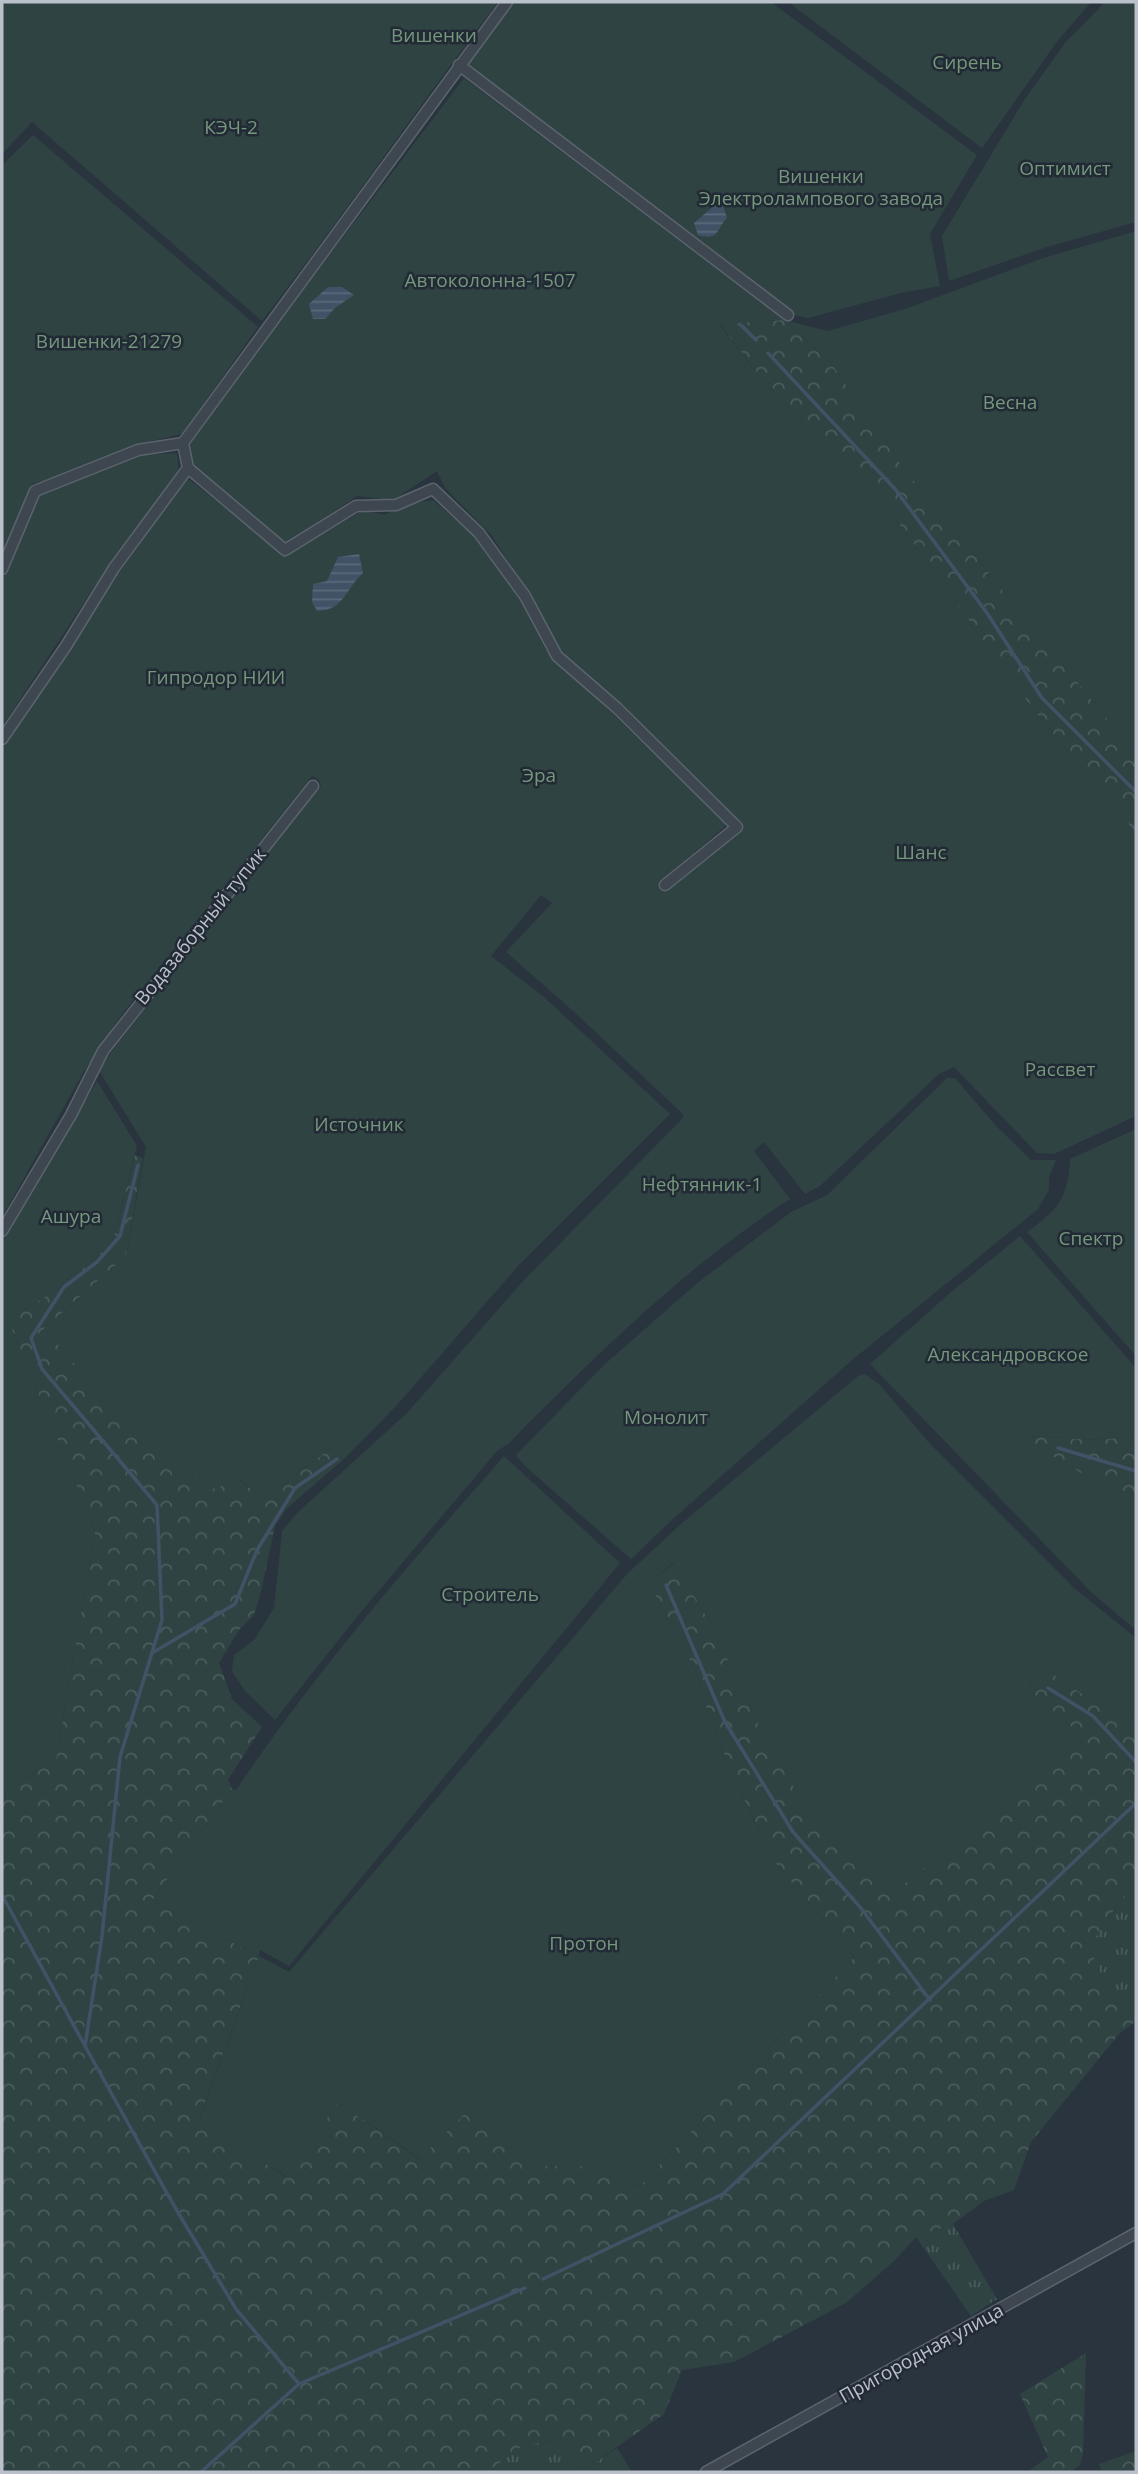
<svg xmlns="http://www.w3.org/2000/svg" width="1138" height="2474" viewBox="0 0 1138 2474" font-family="'Open Sans',sans-serif">
<style>
.grass{fill:url(#grass-tufts)}
.forest{fill:url(#forest-crowns)}
.green{fill:#2f4343}
.water{fill:url(#water-rules)}
.lines{fill:none;stroke-linecap:round;stroke-linejoin:round}
.stream{stroke:#425266;stroke-width:3.5}
.street-casing{stroke:#5b646d;stroke-width:13}
.street{stroke:#3e4650;stroke-width:10}
.labels{text-anchor:middle;stroke-width:5;stroke-linejoin:round;paint-order:stroke}
.park-label{font-size:19px;fill:#75987c;stroke:#222a35}
.street-label{font-size:19px;fill:#bac1ca;stroke:#222a35}
</style>
<defs>
<pattern id="grass-tufts" width="24" height="20" patternUnits="userSpaceOnUse" patternTransform="scale(1.75)"><rect width="24" height="20" fill="#2f4343"/><path d="M3 7l-1-3M5 7V3M7 7l1-3M15 17l-1-3M17 17v-4M19 17l1-3" fill="none" stroke="#4b5c5d"/></pattern>
<pattern id="forest-crowns" width="20" height="18" patternUnits="userSpaceOnUse" patternTransform="scale(1.75)"><rect width="20" height="18" fill="#2f4343"/><path d="M2 6a3 3 0 1 1 6 0M12 15a3 3 0 1 1 6 0" fill="none" stroke="#4b5c5d"/></pattern>
<pattern id="water-rules" width="6" height="5" patternUnits="userSpaceOnUse" patternTransform="scale(1.75)"><rect width="6" height="5" fill="#425266"/><path d="M0 2.5h6" fill="none" stroke="#5b697b"/></pattern>
</defs>
<rect width="100%" height="100%" fill="#2a343f"/>
<g class="grass">
<polygon points="1136,1883 1136,2002 1107,1996 1090,1946 1104,1923"/>
<polygon points="953,2224 997,2299 971,2316 916,2237"/>
<polygon points="556,2440 581,2472 617,2448 632,2472 494,2472 493,2468 522,2446"/>
</g>
<g class="forest">
<polygon points="784,320 831,363 905,470 1136,754 1136,833 1032,708 891,513 764,382 719,323"/>
<polygon points="135,1155 143,1158 126,1256 44,1329 264,1499 331,1448 344,1459 287,1508 275,1526 261,1592 254,1615 239,1630 219,1663 232,1699 262,1727 228,1780 232,1789 152,1901 259,1956 199,2119 286,2177 338,2102 419,2159 465,2113 533,2166 581,2166 639,2187 854,1957 776,1864 732,1775 706,1707 697,1674 649,1584 675,1562 712,1626 1082,1743 1077,1732 1028,1689 1035,1674 1049,1671 1084,1695 1136,1724 1136,1883 1104,1923 1090,1946 1107,1995 1136,2002 1136,2021 1119,2034 1031,2142 1014,2190 984,2201 953,2224 916,2237 893,2262 846,2303 734,2362 682,2370 664,2414 581,2472 555,2440 522,2446 493,2468 494,2472 2,2472 2,1795 56,1759 95,1531 8,1320 62,1286 112,1243"/>
<polygon points="1136,1435 1136,1494 1106,1488 1028,1443 1030,1436 1100,1440"/>
<polygon points="1086,2353 1083,2453 1080,2465 1070,2472 1027,2472 1048,2457 1020,2394"/>
<polygon points="1136,2451 1136,2472 1102,2472 1099,2464"/>
</g>
<g class="green">
<path d="M3,2H498C418,107 343,216 262,321L32,122L2,154Z"/>
<polygon points="513,2 771,2 977,155 930,234 940,286 901,293 808,318 790,314 466,67"/>
<polygon points="788,2 1091,2 1056,43 982,148"/>
<polygon points="1105,2 1136,2 1136,222 1047,247 949,281 942,236 1023,102 1065,43"/>
<path d="M464,78L784,320L828,331L905,309L1043,258L1136,231V754L905,470L831,363L784,320L719,324L764,382L891,513L1032,708L1136,833V1116L1054,1154L1037,1153L954,1067L939,1074L820,1186L805,1194L764,1142L754,1151L790,1199C686,1266 595,1356 508,1444L497,1451L360,1613L275,1720L244,1690L232,1671L234,1655L254,1640L274,1608L282,1531L296,1514L407,1413L525,1279L683,1118V1114L572,1010L506,952L552,903L541,895L491,956L544,997L670,1114L518,1266L398,1404L344,1459L331,1448L264,1499L239,1479L215,1489L125,1422L44,1329L126,1256L146,1147L98,1069L321,785L319,780L312,776L123,1013L83,1073L2,1217V749L114,579L187,478L286,555L364,510L385,515L405,504L433,500L484,545L521,602L546,650L728,824L658,883L665,888L745,827L557,647L533,600L492,536L445,488L437,471L393,500L357,496L285,544L191,463L190,439Z"/>
<polygon points="33,135 258,327 182,434 135,445 75,472 32,484 2,556 2,165"/>
<polygon points="177,453 179,476 95,586 2,727 2,581 37,496 85,474 136,455"/>
<polygon points="947,1078 955,1078 996,1126 1031,1160 1056,1160 1049,1177 1049,1190 1038,1209 851,1361 673,1519 631,1559 526,1467 516,1455 604,1365 696,1284 791,1212 827,1195"/>
<polygon points="97,1081 137,1146 112,1243 62,1286 8,1320 95,1531 56,1759 2,1795 2,1242"/>
<path d="M1136,1129V1356L1027,1232C1058,1210 1068,1198 1070,1159Z"/>
<polygon points="1020,1236 1136,1368 1136,1435 1100,1440 1030,1436 1029,1442 1106,1488 1136,1494 1136,1630 1091,1592 870,1364 950,1293"/>
<path d="M865,1374L880,1385L931,1445L1074,1588L1136,1638V1724L1084,1695L1049,1671L1035,1674L1028,1689L1077,1732L1082,1742L889,1896L831,1843L773,1755L712,1626L674,1562L649,1584L697,1674L706,1707L732,1775L776,1864L854,1957L639,2187L581,2166H533L465,2113L420,2159L338,2102L287,2177L199,2120L259,1956L152,1901L232,1789L236,1790C316,1671 410,1563 504,1456L620,1563L289,1966L260,1950L259,1956L289,1972L627,1574L681,1524L858,1376Z"/>
</g>
<g class="water">
<path d="M716,204L723,206L727,218C716,230 719,241 698,235L694,223Z"/>
<polygon points="328,287 342,287 354,295 335,308 325,319 313,319 309,304"/>
<path d="M359,554L363,573C345,589 345,610 317,611L312,602L313,584L327,581L338,557Z"/>
</g>
<g class="lines">
<g class="stream">
<polyline points="741,325 756,340"/>
<polyline points="768,353 895,489 987,613 1042,698 1136,792"/>
<polyline points="138,1165 120,1236 97,1262 64,1287 31,1338 42,1369 157,1505 162,1620 120,1757 102,1936 85,2046 173,2204 236,2309 299,2384"/>
<polyline points="1058,1448 1136,1471"/>
<polyline points="666,1585 725,1722 793,1832 860,1907 930,2000"/>
<polyline points="152,1653 235,1604 257,1550 295,1488 337,1459"/>
<polyline points="1048,1688 1093,1716 1136,1762"/>
<polyline points="2,1895 85,2046"/>
<polyline points="543,2279 723,2194 1136,1803"/>
<polyline points="201,2472 299,2384 525,2288"/>
</g>
<defs>
<g id="street">
<polyline points="507,2 183,443 188,468 285,550 356,506 396,505 433,489 479,533 525,596 557,656 617,708 737,827 665,885"/>
<polyline points="459,65 788,315"/>
<polyline points="2,569 35,491 138,450 183,443"/>
<polyline points="2,739 66,646 114,568 188,468"/>
<polyline points="2,1231 71,1115 103,1051 313,786"/>
<polyline points="706,2472 1136,2233"/>
</g>
</defs>
<use href="#street" class="street-casing"/>
<use href="#street" class="street"/>
</g>
<g class="labels">
<g class="park-label">
<text x="434" y="42">Вишенки</text>
<text x="967" y="69">Сирень</text>
<text x="231" y="134">КЭЧ-2</text>
<text x="1065" y="175">Оптимист</text>
<text x="821" y="183">Вишенки<tspan x="821" dy="22">Электролампового завода</tspan></text>
<text x="490" y="287">Автоколонна-1507</text>
<text x="109" y="348">Вишенки-21279</text>
<text x="1010" y="409">Весна</text>
<text x="216" y="684">Гипродор НИИ</text>
<text x="539" y="782">Эра</text>
<text x="921" y="859">Шанс</text>
<text x="1060" y="1076">Рассвет</text>
<text x="359" y="1131">Источник</text>
<text x="702" y="1191">Нефтянник-1</text>
<text x="71" y="1223">Ашура</text>
<text x="1091" y="1245">Спектр</text>
<text x="1008" y="1361">Александровское</text>
<text x="666" y="1424">Монолит</text>
<text x="490" y="1601">Строитель</text>
<text x="584" y="1950">Протон</text>
</g>
<g class="street-label">
<text transform="translate(200 926) rotate(-51)" y="7">Водазаборный тупик</text>
<text transform="translate(921 2353) rotate(-29)" y="7">Пригородная улица</text>
</g>
</g>
<rect width="1138" height="2474" fill="none" stroke="#bac1ca" stroke-width="7"/>
</svg>
